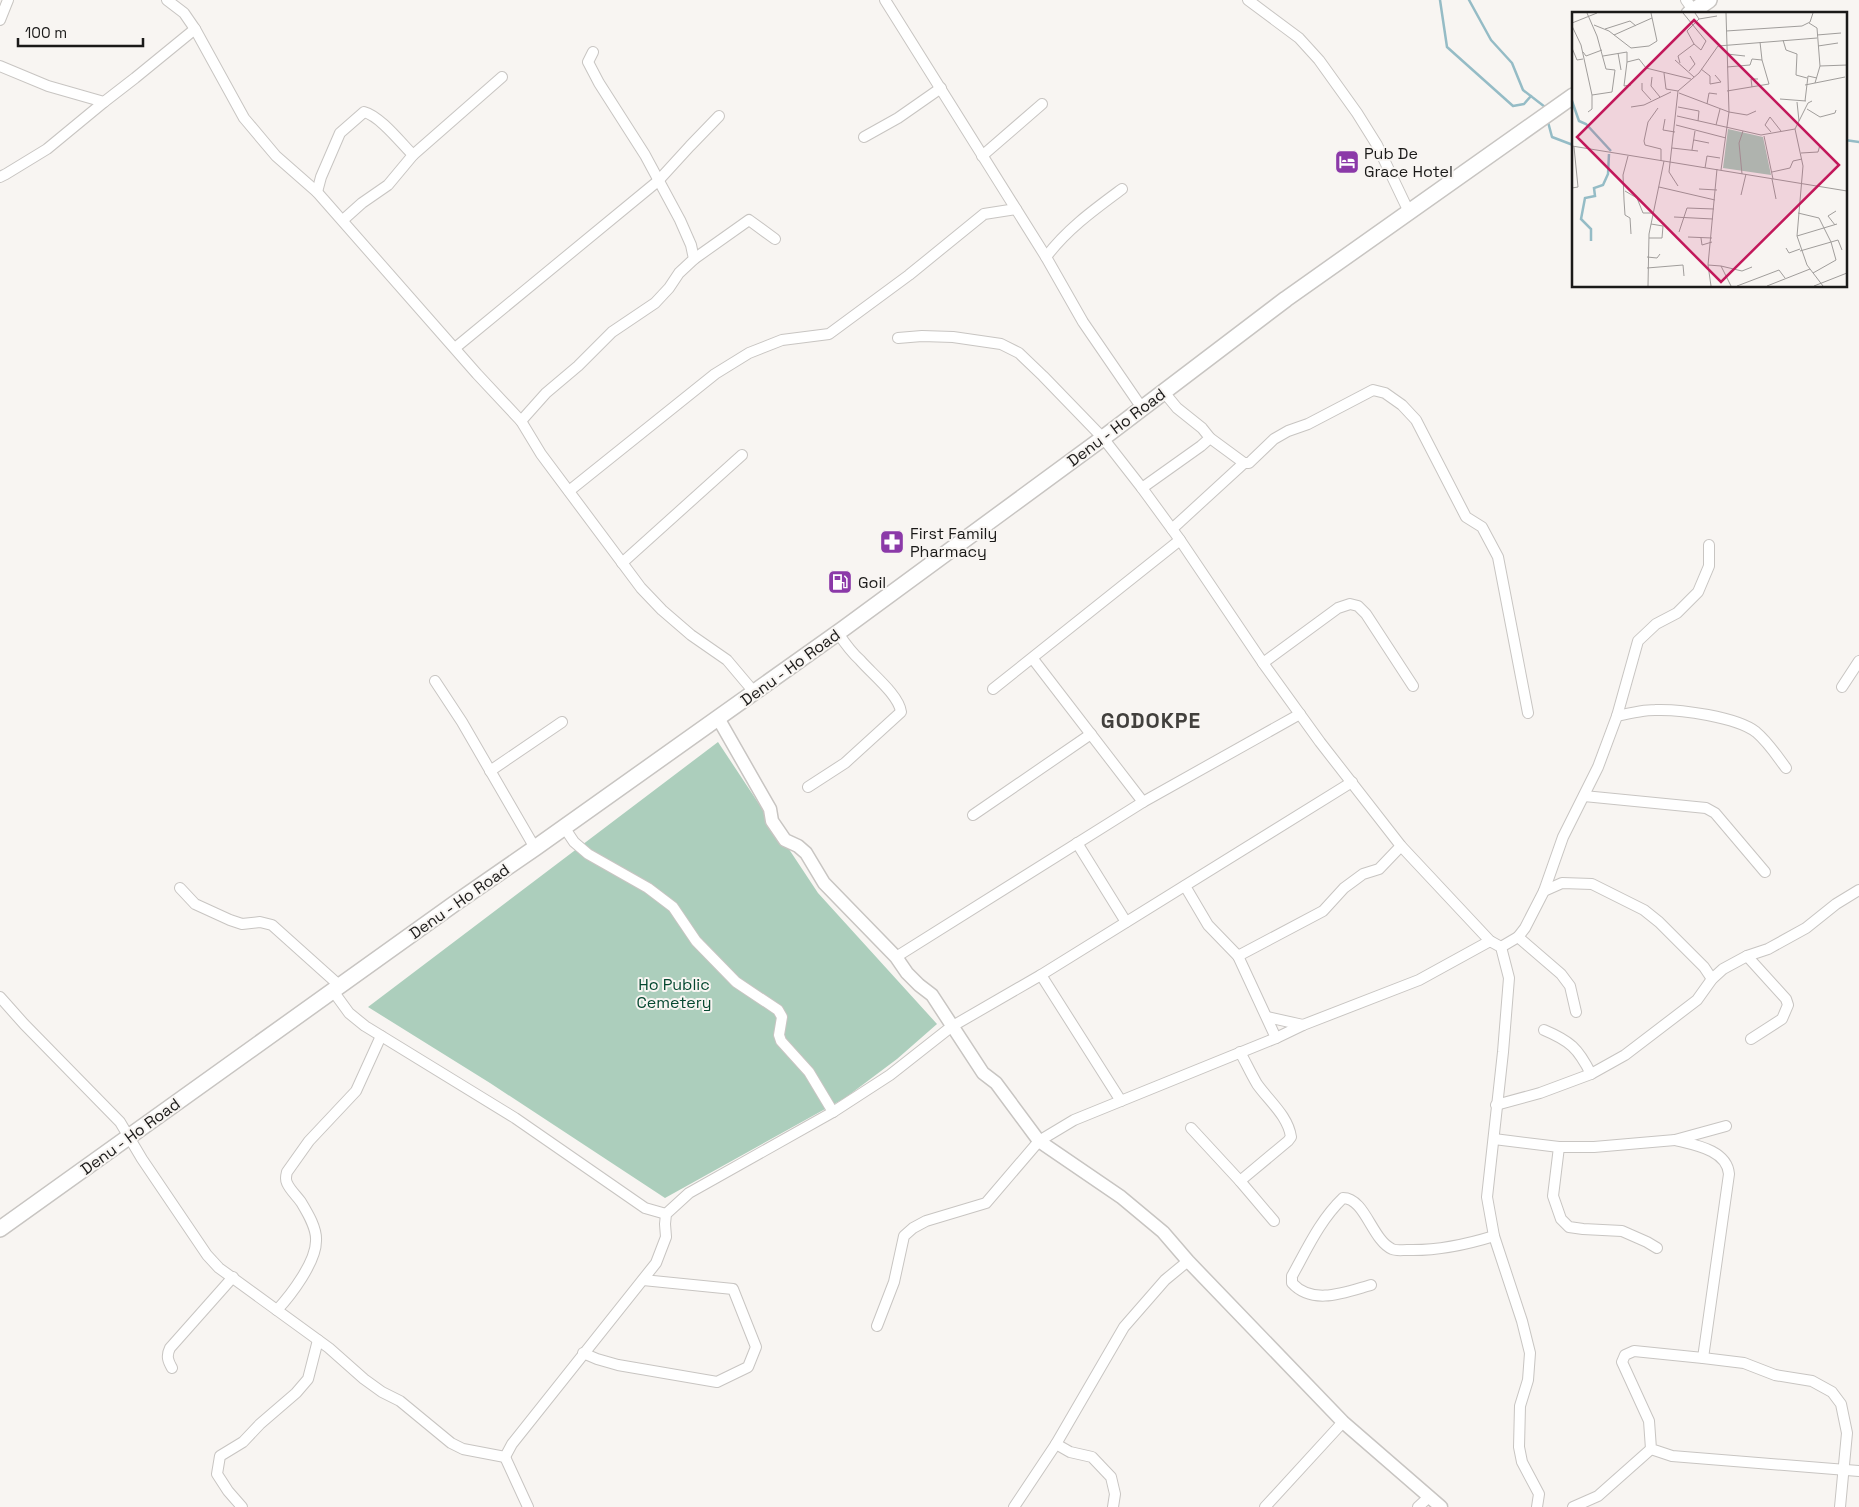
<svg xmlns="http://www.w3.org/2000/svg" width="1859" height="1507" viewBox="0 0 1859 1507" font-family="'Space Grotesk',sans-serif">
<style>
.green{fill:#accebc}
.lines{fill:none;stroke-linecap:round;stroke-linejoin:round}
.stream{stroke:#95bcc6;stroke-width:2.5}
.minor-casing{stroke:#c8c5c2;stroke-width:12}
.tertiary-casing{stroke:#c8c5c2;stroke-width:15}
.primary-casing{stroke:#c8c5c2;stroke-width:18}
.minor{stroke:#fff;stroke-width:10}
.tertiary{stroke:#fff;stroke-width:12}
.primary{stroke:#fff;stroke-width:15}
.labels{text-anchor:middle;stroke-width:4;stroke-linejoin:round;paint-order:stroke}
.poi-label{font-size:16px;fill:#1b1a19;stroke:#f8f5f2;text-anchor:start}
.street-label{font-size:16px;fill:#1b1a19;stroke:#f8f5f2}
.park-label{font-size:16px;fill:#054830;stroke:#f8f5f2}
.district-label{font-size:21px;font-weight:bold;letter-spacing:1px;fill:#42403d;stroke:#f8f5f2}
.inset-river{fill:none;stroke:#95bcc6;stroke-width:2.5}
.inset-road{fill:none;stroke:#a09d9b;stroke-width:1}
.view{fill:#c2185b;fill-opacity:0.15;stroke:#c2185b;stroke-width:2.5}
.inset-edge{fill:none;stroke:#1b1a19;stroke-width:2.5}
</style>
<rect width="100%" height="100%" fill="#f8f5f2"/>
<polygon class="green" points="718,742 818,893 937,1024 897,1059 845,1098 665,1198 490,1083 368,1007"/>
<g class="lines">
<g class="stream">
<polyline points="1440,0 1447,47 1513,106 1524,104 1531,96"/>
<polyline points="1469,0 1491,40 1512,63 1523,90 1545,107"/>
<polyline points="1548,122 1552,137 1573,145"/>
<polyline points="1845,140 1859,142"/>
</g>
<defs>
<g id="minor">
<polyline points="167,0 184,13 195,29"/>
<polyline points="885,0 1046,257 1083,322 1142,408"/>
<polyline points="1248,0 1299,38 1319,60 1357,113 1377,145 1409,212"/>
<polyline points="1686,0 1694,11"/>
<polyline points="0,20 8,0"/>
<polyline points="0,66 48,86 104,102 135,78 195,29 244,118 276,156 317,192 477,374 521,421 541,454 641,588 662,610 691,635 727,660 754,692"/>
<polyline points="864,137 898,118 941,88"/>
<polyline points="982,156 1042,104"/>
<polyline points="0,177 6,174 47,149 104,102"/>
<path d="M317,192L321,177L340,133L364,112C380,116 401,143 413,155"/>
<polyline points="343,220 362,203 388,185 413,155 502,77"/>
<path d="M1046,257C1067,229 1095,209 1122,189"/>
<polyline points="694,259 749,220 775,239"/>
<polyline points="898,338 922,336 953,337 1001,344 1019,353 1043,376 1103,438 1142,488 1180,540 1263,663 1320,742 1401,846 1490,941 1501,947 1509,978 1503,1052 1487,1197 1494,1236 1522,1321 1530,1353 1528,1380 1520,1406 1519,1447 1522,1462 1539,1494 1537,1507"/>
<polyline points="455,348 658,181 690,146 719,116"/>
<polyline points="1163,391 1177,408 1202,428 1210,438 1244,463 1249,463 1274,439 1288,431 1308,424 1373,390 1385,393 1402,405 1416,420 1466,517 1482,527 1498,557 1528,713"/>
<polyline points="521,421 546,393 578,366 612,332 655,303 669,288 679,273 694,259 691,245 680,220 645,155 599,83 588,62 593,52"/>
<polyline points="1142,488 1201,446 1210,438"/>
<polyline points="569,491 715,374 749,353 782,340 829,334 909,275 984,214 1016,209"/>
<polyline points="1172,529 1244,463"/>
<polyline points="622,563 742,455"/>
<polyline points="1033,659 1143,802"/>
<polyline points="1263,663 1338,608 1350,604 1358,606 1366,614 1413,686"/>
<polyline points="435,681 462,722 535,848"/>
<polyline points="1842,687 1859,661"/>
<polyline points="993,689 1180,540"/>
<path d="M1617,716C1630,713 1643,710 1655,710C1680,709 1737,717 1756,732C1768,742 1777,756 1786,768"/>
<polyline points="490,771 562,722"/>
<path d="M808,787L845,763L901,712C899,695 871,673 860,660C851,652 844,642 838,633"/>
<polyline points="1584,796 1706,808 1715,813 1765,872"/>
<polyline points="973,815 1091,734"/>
<polyline points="564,827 574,842 588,854 648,888 673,907 696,941 736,982 778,1010 782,1017 779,1035 781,1041 809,1072 833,1112"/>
<polyline points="1077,843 1126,922"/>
<polyline points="1185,886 1208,925 1238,956 1323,911 1344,888 1363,874 1379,869 1401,846"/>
<polyline points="180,888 195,904 230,920 242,924 260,922 272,925 340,986"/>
<polyline points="1544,891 1563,837 1598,767 1617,716 1638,641 1656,624 1677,613 1698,592 1709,566 1709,545"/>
<polyline points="1518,937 1561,974 1570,986 1576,1012"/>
<polyline points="1501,947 1518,937 1525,928 1544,891 1562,883 1592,884 1644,910 1659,922 1704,967 1712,979"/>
<polyline points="1238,956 1276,1038"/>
<polyline points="1747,956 1786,999 1788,1005 1782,1019 1751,1039"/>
<polyline points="896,957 1143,802 1300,714"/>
<polyline points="1041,975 1121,1101"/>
<polyline points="333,991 349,1013 365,1026 515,1118 645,1208 666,1214"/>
<polyline points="0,997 24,1024 120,1122 142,1159 207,1255 219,1268 329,1348 364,1379 382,1392 400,1401 451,1443 463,1449 505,1457"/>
<polyline points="1267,1017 1303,1025"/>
<path d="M1544,1030C1570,1041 1578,1048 1591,1074"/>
<path d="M1240,1052C1246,1063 1251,1074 1257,1084C1269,1101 1288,1116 1291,1137L1288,1141L1240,1181"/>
<polyline points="1496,1105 1540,1093 1591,1074 1625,1055 1697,1000 1712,979 1723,969 1747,956 1768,949 1806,928 1836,904 1859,890"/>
<polyline points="1191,1128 1240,1181 1274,1221"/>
<polyline points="1494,1139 1559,1147 1594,1147 1675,1140 1726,1126"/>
<path d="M1675,1140C1695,1145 1727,1150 1729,1174L1703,1358L1634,1351L1625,1355L1622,1362L1649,1421L1651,1449L1672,1456L1859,1471"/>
<polyline points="1559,1147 1553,1196 1561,1219 1569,1227 1583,1229 1622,1231 1647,1242 1657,1248"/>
<path d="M1371,1285C1346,1292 1313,1306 1292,1283V1276C1307,1249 1320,1220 1343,1198C1365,1198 1372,1240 1392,1249C1396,1251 1402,1250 1407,1250C1437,1251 1465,1245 1494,1236"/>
<path d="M277,1310C291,1295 316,1262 316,1241C317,1228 307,1212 301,1202C296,1195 290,1190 287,1183C285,1179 286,1176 287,1172L309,1141L356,1091L381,1036"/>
<polyline points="877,1326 894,1282 904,1236 913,1228 926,1221 986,1203 1039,1141 1074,1120 1276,1038 1303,1025 1419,980 1490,941"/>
<polyline points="583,1353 597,1359 618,1365 717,1382 748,1367 756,1347 733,1289 643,1280"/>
<polyline points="1703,1358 1744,1363 1775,1375 1812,1381 1832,1392 1841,1404 1847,1433 1840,1507"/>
<path d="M172,1368C168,1361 166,1356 170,1348L233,1277"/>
<polyline points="1056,1444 1070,1452 1092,1457 1111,1477 1115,1494 1113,1507"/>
<polyline points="505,1457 512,1444 656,1263 666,1237 665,1224 666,1214 689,1193 833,1112 890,1075 951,1027 1041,975 1352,782"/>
<polyline points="505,1457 528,1507"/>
<polyline points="242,1507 228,1491 217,1474 220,1456 243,1442 260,1424 296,1393 308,1379 318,1340"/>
<polyline points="1014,1507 1056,1444 1124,1327 1165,1280 1188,1261"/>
<polyline points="1265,1507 1343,1422"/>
<polyline points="1418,1507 1429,1497"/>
<polyline points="1573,1507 1598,1496 1651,1449"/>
</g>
<polyline id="tertiary" points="718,718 770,809 772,821 785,840 798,846 806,853 824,883 896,957 907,973 919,985 932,995 983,1073 996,1083 1039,1141 1121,1197 1163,1232 1188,1261 1343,1422 1441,1507"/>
<g id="primary">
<polyline points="1689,14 1709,0"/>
<polyline points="0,1229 454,904 535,848 843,629 1103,438 1286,299 1573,96"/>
</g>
</defs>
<use href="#minor" class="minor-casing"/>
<use href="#tertiary" class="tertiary-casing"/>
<use href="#primary" class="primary-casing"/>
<use href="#minor" class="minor"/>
<use href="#tertiary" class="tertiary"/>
<use href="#primary" class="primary"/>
</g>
<defs>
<symbol id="hotel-square" viewBox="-11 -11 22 22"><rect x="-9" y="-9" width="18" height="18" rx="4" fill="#8b39a8" stroke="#f8f5f2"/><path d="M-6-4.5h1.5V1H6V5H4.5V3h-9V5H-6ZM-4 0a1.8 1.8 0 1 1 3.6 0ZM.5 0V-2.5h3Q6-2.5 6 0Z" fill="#fff"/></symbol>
<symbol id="pharmacy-square" viewBox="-11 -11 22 22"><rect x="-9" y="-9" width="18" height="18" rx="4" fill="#8b39a8" stroke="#f8f5f2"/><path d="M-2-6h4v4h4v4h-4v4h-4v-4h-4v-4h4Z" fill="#fff"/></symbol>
<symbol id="fuel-square" viewBox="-11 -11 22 22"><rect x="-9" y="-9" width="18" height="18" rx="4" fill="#8b39a8" stroke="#f8f5f2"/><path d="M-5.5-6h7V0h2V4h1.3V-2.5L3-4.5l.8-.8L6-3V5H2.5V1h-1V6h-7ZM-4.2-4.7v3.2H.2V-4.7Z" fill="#fff"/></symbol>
</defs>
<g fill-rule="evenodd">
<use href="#hotel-square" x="1333" y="148" width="28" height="28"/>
<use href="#pharmacy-square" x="878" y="528" width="28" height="28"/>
<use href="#fuel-square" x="826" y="568" width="28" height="28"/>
</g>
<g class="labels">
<g class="poi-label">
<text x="1364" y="159">Pub De<tspan x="1364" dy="18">Grace Hotel</tspan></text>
<text x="910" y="539">First Family<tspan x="910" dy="18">Pharmacy</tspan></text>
<text x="858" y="588">Goil</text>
</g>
<g class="street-label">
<text transform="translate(1116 427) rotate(-37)" y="6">Denu - Ho Road</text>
<text transform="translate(790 667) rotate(-36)" y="6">Denu - Ho Road</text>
<text transform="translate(459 901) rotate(-35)" y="6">Denu - Ho Road</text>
<text transform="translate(130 1136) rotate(-36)" y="6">Denu - Ho Road</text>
</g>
<g class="park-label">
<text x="674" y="990">Ho Public<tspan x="674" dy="18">Cemetery</tspan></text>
</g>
<g class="district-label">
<text x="1151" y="728">GODOKPE</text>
</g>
</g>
<g transform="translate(1572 12)">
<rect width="275" height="275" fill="#f8f5f2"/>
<path d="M156,117L191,125L199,163L151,156Z" fill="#accebc"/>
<path class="inset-river" d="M0,89L7,109L14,112L39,139M19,229V217L9,207L13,186L23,184L22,176L31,173L36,162L37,142"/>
<path class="inset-road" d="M15,1L25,24L34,57L43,58L40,80L20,83M127,7L145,4M0,11L25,1M237,11L245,16L248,54L243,71M22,13L37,19L59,36L77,34L85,29L79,1M0,14L9,33L20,83V97L16,100M33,17L58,9L64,14M154,19L230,14L238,10L241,1M42,23L80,6M245,23L269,21M211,28L214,38L225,42L224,63L235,66M122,32L115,19L127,7L123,1M246,34L266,31M0,36L5,48L11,47M11,40L14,44L30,38M46,41L49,58M155,42L173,44M31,44L55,40V50L67,47L74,56L119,67M103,48L122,65M55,50L52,74L59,73M108,51L106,44L122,32L129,38L134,29L111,1M178,53L180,47L190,48L188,30M248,54L275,53M155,55L178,53M129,57L138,64V72L149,70L143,63M117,59L123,52L118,44M92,61L94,77L106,79M80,65L79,74L88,85M70,71V78L79,88M233,73L273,65M180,75L179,67H186M155,79L197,72L190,48M107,81L157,100L175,103L184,99M208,87L234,89M233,89L236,64L245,66M240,89L236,91L223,117L231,154L225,224L235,253L251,274M225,90L227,109M135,92L137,81L145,82M59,95L72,93L99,80M106,95L127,99L126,109M86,96L76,110L72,129L73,133L89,137V149M235,97L248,105L263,101L264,98M105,104L189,123L223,117M93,107L91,118L103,120M104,113L154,126M144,113L148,97M199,120L193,113L198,105L209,119M192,124L201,167M122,128L137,131M0,134L275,179M100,136L126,139M120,138L123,119M229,141L246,140L248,133M56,144L51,163L52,188L53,203L58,206L59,222M133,156L135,144L148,146M145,157L136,253L149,254L159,274M149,158L157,100L154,1M200,160L218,156L221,149L230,147M170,162L167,131L171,119M200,167L204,187M106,174L97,160L106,79L127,61L146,34L245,26M87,175L143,188M0,176L6,175L2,135M127,177L145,178M53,179L65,186L71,201H80M169,183L174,162M226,201L247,206L259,230L264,248L241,261M102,205L141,207M263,213L256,204L264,199M107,220L115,196L142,197M225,224L265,212M116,225L140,226M77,226H90L91,214L79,212M129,226L130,233L140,230M214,236L217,241L228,237M228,239L266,228L270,238M75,245L85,246L88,242M136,253L139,274M149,254L170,259L180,255M75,256L111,253L112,264M76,274L77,222L92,149M165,274L207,258L213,266M195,274L238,257M242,274L275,261"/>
<path class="view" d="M122,8L267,153L149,270L5,125Z"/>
<rect width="275" height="275" class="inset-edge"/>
</g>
<path d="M18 38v8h125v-8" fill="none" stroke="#1b1a19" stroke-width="2.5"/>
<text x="25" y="38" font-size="15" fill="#1b1a19" stroke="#f8f5f2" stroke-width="4" paint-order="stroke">100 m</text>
</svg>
